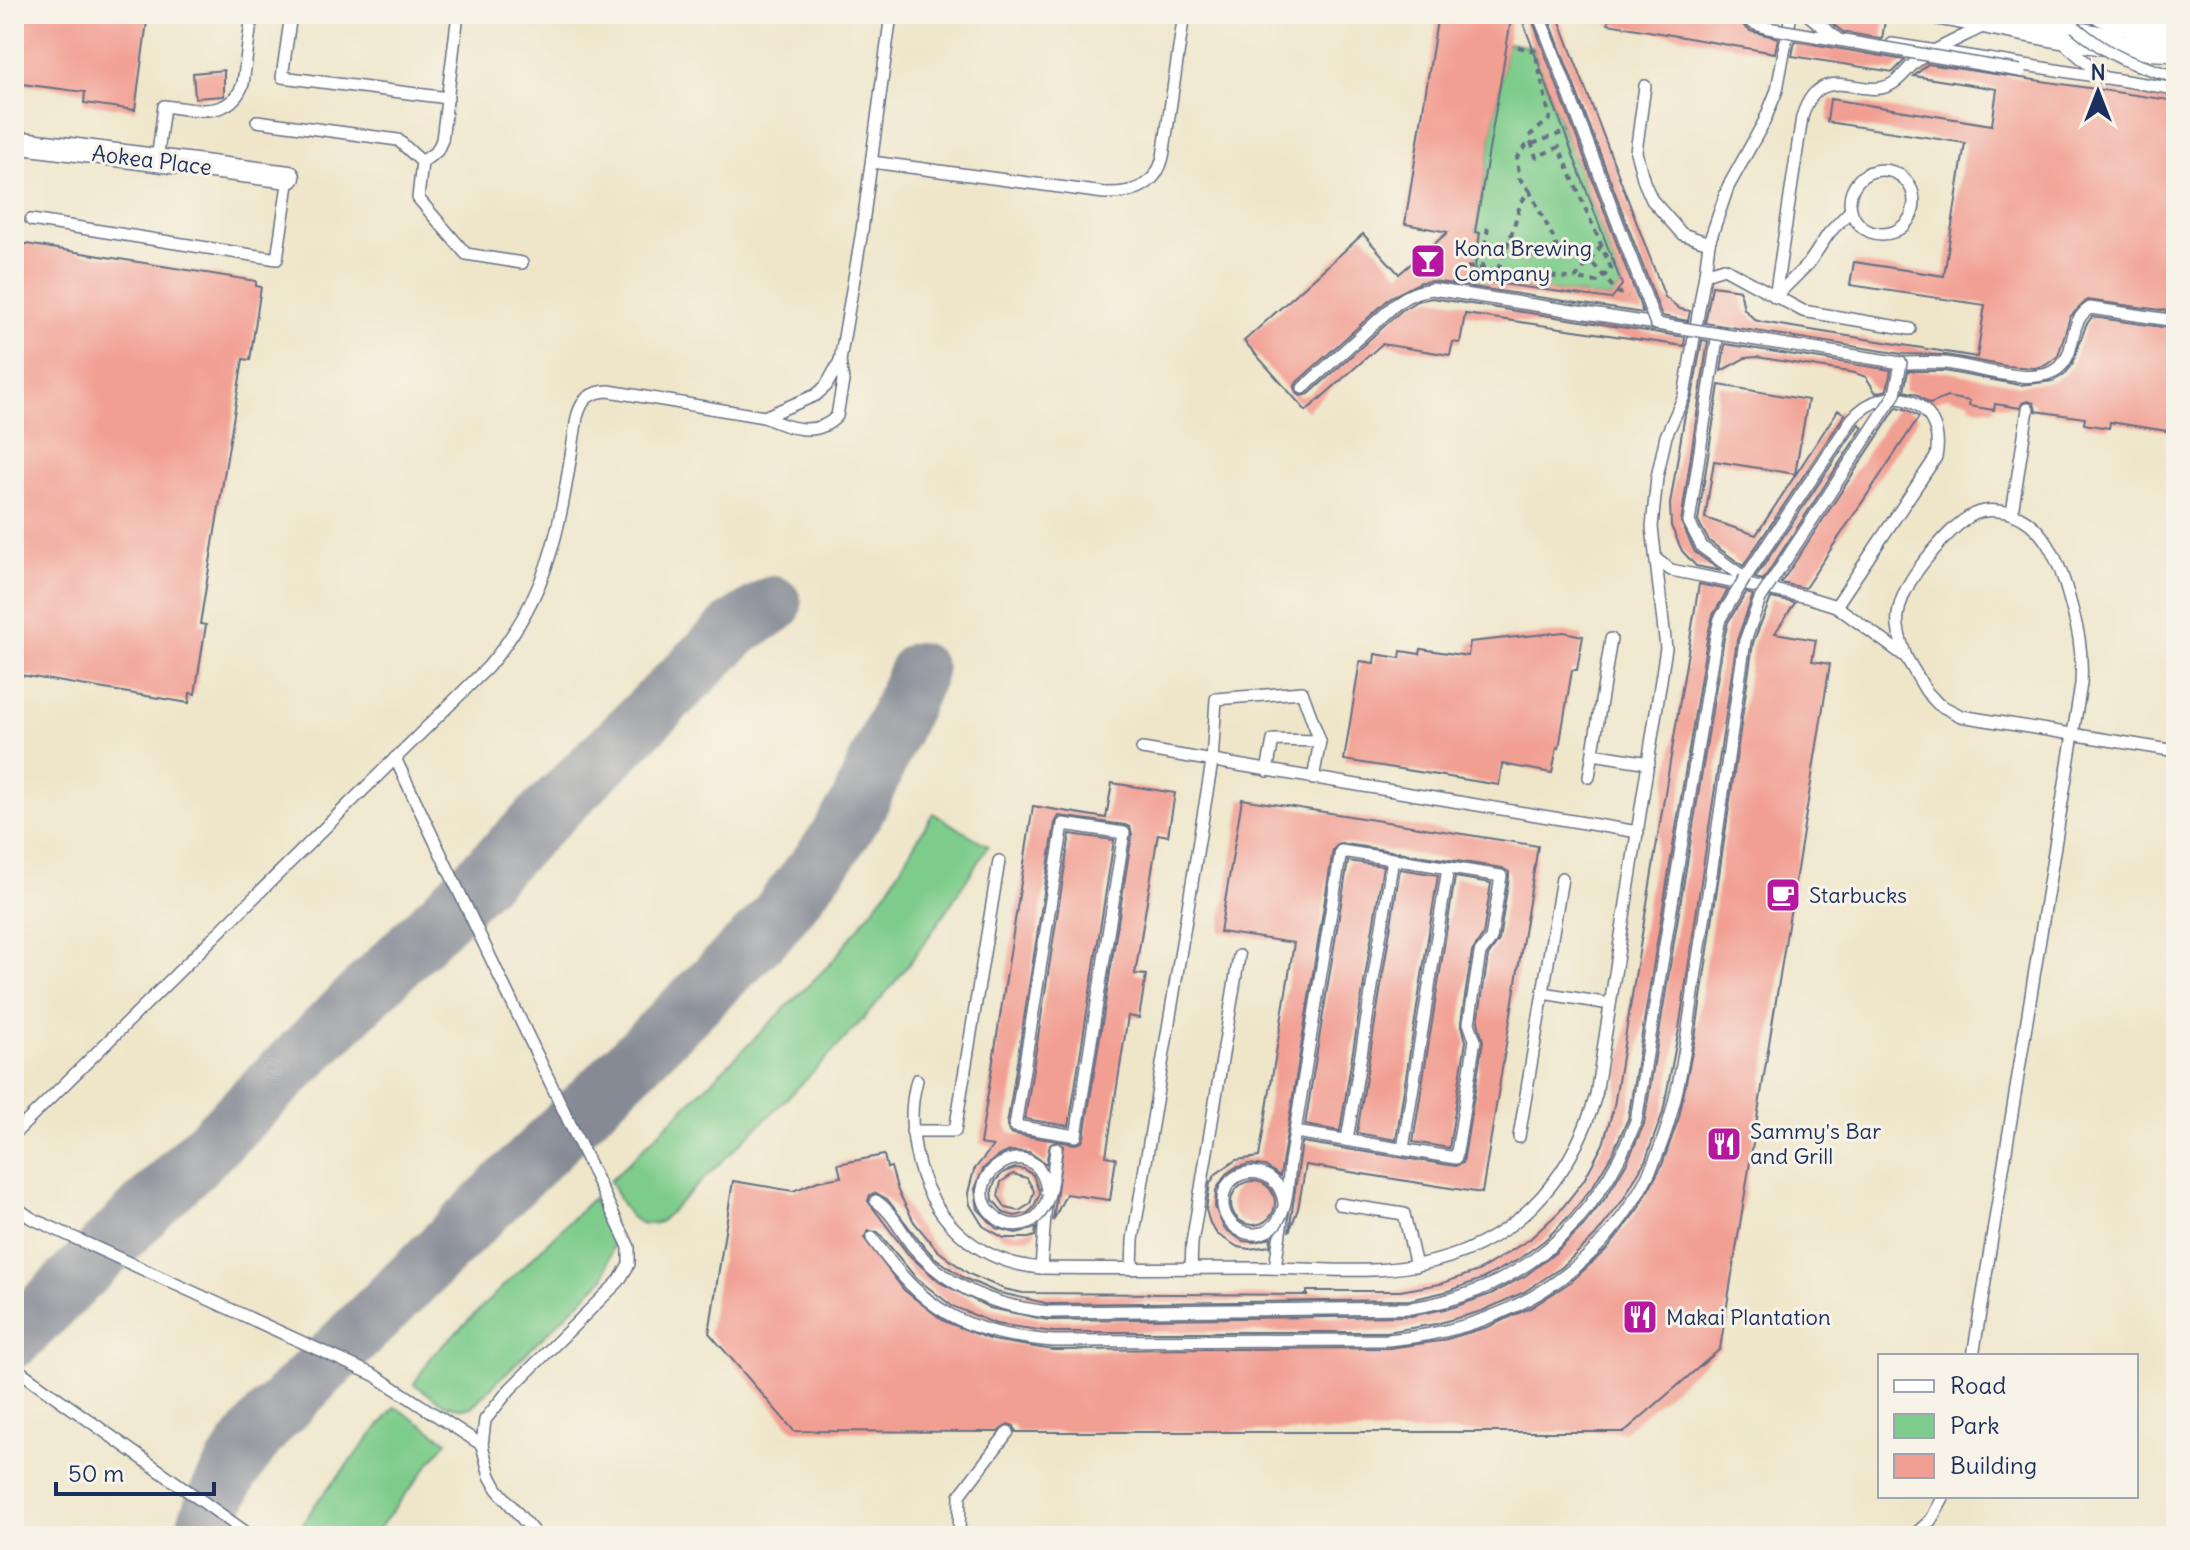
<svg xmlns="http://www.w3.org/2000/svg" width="2190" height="1550" viewBox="0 0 2190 1550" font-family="Delius,sans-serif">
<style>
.green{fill:#7ecc8b;stroke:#4c7e74;stroke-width:2}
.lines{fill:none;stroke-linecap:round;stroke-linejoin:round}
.taxiway{stroke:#858a94;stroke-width:58}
.building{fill:#f29f93;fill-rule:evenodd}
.lane-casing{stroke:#656f84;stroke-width:14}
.street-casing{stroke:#656f84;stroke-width:25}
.path{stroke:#656f84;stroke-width:4;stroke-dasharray:6 6;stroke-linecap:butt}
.lane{stroke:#fff;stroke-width:11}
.street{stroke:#fff;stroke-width:22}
.lane-bridge-casing{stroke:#656f84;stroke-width:14;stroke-linecap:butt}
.lane-bridge{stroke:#fff;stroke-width:11}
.labels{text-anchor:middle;stroke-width:6;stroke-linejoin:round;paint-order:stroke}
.street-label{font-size:22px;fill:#1b2f5e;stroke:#f7f3e8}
.poi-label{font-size:22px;fill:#1b2f5e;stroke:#f7f3e8;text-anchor:start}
</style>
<rect width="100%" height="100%" fill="#f7f3e8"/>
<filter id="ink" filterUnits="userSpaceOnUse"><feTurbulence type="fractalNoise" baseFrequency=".0125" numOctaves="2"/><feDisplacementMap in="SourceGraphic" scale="16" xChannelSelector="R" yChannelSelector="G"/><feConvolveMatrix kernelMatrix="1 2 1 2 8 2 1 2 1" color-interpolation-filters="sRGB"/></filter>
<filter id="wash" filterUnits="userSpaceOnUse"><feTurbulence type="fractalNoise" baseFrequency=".006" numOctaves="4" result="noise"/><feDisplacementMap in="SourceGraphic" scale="32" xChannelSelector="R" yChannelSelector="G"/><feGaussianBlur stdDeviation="1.8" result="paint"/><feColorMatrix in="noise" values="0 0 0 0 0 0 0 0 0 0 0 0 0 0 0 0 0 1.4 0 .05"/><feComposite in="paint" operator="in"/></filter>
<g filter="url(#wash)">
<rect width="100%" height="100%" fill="#efe6ca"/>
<g class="green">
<polygon points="1507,43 1532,47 1622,285 1611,299 1473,280 1480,233 1475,232"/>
<path d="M933,813L988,846C959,892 929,939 895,982C826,1066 737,1145 660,1222C631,1233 621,1202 610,1181L831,963L888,889Z"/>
<path d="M593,1198L614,1242L604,1278L471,1407C449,1413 431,1395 414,1384L432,1356Z"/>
<polygon points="395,1407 447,1441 373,1536 295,1536 316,1503"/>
</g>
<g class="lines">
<g class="taxiway">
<polyline points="14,1339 736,628 773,605"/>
<path d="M203,1536C214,1493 240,1453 269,1420L768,929L827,854L858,806L918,671"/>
</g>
</g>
<g id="blocks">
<g class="building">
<polygon points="14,14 148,14 135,110 84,103 85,92 14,83"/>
<polygon points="1438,14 1512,14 1475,232 1480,233 1473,280 1611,299 1622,285 1520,14 1530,14 1643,313 1433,281 1421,282 1391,297 1297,382 1295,386 1296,393 1301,396 1309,394 1402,310 1417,301 1432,298 1685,337 1684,346 1465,314 1460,343 1453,342 1450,355 1382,344 1306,411 1244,341 1363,234 1399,274 1448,232 1405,224"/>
<polygon points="1547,14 1557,14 1665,297 1680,309 1690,311 1688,321 1662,316"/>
<polygon points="1609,14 1735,14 1737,20 1750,31 1778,38 1775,53 1608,24"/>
<polygon points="1820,14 1886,14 1882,39 1843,32"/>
<polygon points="1795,41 1905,60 1893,72 1792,56"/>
<polygon points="1928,64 2176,101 2176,312 2087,300 2070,317 2058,356 2046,365 2035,368 2006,366 1946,355 1902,354 1705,323 1712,286 1740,290 1744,309 1755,320 1762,322 1977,357 1985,305 1850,285 1854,262 1944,276 1965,143 1827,122 1830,99 1992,125 1997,89 1914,76"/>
<polygon points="224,70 224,96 195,98 193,73"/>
<polygon points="14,242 256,281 256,286 261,287 250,360 243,359 200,624 206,625 195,694 190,693 189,703 14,674"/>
<polygon points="2092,317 2176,329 2176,429 2173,428 2173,432 2110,422 2109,428 2084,424 2085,418 2036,411 2034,403 2028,401 2022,403 2020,408 1995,404 1994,410 1969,406 1970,401 1947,397 1930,404 1916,394 1904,391 1908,371 1944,371 2020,385 2053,381 2065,374 2072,365 2086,325"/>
<polygon points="1702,340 1708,341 1681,522 1695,552 1721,571 1696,566 1682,551 1671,526 1670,504 1685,414 1692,397"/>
<polygon points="1725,344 1891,370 1887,390 1876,393 1866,377 1855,373 1757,357 1745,358 1721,371"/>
<polygon points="1719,385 1808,400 1795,474 1714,461 1705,518 1756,535 1838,410 1845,414 1743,566 1709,541 1698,521"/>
<polygon points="1897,407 1908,410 1919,417 1805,588 1781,583"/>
<polygon points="1859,424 1863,427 1763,580 1755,578"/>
<polygon points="1699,584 1728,590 1713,615 1708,634 1628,1119 1612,1154 1593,1186 1570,1215 1545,1240 1516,1261 1484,1278 1449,1291 1410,1300 1050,1304 996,1292 964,1278 934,1257 921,1243 887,1199 876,1193 870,1195 868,1201 908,1254 939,1282 990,1308 1048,1320 1411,1316 1454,1307 1491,1294 1525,1276 1555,1253 1583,1226 1607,1196 1627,1162 1644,1124 1724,638 1728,622 1746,593 1753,595 1737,640 1679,1029 1663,1112 1646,1159 1623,1200 1595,1236 1562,1267 1524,1292 1482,1311 1436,1324 1387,1332 1053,1332 996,1324 952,1306 916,1278 878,1232 868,1231 864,1238 904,1290 944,1321 992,1340 1053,1350 1389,1348 1440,1341 1488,1327 1532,1307 1572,1281 1608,1248 1638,1209 1662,1165 1679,1117 1696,1032 1753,643 1771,598 1795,603 1775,633 1816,640 1812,661 1830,664 1720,1349 1624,1432 1016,1432 1014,1426 1008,1424 998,1432 794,1431 709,1333 733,1181 793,1191 818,1181 841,1177 838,1164 884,1155 887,1168 891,1167 898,1191 914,1222 937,1250 969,1274 1004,1289 1023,1293 1307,1295 1307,1291 1400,1291 1440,1284 1478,1271 1530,1239 1559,1212 1584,1180 1603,1144 1614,1106"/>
<polygon points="1564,632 1583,636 1577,670 1572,670 1559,748 1557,747 1552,773 1502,764 1499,785 1344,760 1360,661 1374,663 1375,654 1400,658 1401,651 1420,654 1421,649 1468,656 1470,642"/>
<path d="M1112,783L1175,793L1168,836L1158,834L1135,974L1146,975L1139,1018L1128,1016L1106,1156L1116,1158L1110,1200L1066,1194L1053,1221L1063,1146L1058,1142L1050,1144L1046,1164L1029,1152L1010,1151L996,1157L983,1169L975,1189L978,1209L996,1228L1016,1233L1036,1228L1035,1236L1029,1238H1004L983,1226L970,1205L968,1193L974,1170L993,1146L980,1144L1033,806L1106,818ZM1059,816L1125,825L1130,827L1132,834L1084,1137L1082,1142L1075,1144L1014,1134L1009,1132L1007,1125L1055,823Z"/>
<polygon points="1242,799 1538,846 1482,1193 1306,1165 1298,1209 1289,1232 1302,1142 1455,1166 1463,1163 1483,1041 1478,1022 1488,956 1499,940 1509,877 1509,872 1502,868 1339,843 1333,850 1280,1176 1265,1166 1249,1164 1235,1168 1226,1174 1216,1190 1215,1207 1224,1228 1243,1241 1254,1242 1271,1238 1270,1246 1249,1249 1238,1247 1217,1234 1210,1223 1206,1210 1210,1183 1216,1174 1236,1160 1259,1157 1294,943 1220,932"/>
<polygon points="1070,834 1114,840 1069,1126 1025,1119"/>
<polygon points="1348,861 1383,866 1340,1131 1305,1125"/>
<polygon points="1400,869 1438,875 1396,1140 1357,1133"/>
<polygon points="1455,877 1491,883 1483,935 1472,952 1461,1022 1466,1041 1449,1148 1413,1142"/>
<path d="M1015,1168L1024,1169L1033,1175L1040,1194L1033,1208L1028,1213L1015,1216L1004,1213L993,1200L992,1190L996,1180L1004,1172ZM1013,1174L1027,1178L1034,1191L1030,1204L1019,1211L1006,1208L998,1196L1001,1182Z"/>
<circle cx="1253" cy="1203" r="22"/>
</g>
</g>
</g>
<g filter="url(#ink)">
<use href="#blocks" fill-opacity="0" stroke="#656f84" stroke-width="2"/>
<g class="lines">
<defs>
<g id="lane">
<polyline points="291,14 282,77 448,98"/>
<polyline points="458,14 442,140 437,151 422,162 418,198 466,254 522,263"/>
<polyline points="1538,14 1549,41"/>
<polyline points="1791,14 1777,90 1764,122 1728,187 1709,243 1705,274 1724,268 1803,311 1910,329"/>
<polyline points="2004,14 2118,35"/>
<polyline points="2063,42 2104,78"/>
<polyline points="1892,44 2176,89"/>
<polyline points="1645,86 1636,152 1644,182 1652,200 1682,234 1709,243"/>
<polyline points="257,121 398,140 422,162"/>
<path d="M157,161L164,106C195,110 230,119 243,84L252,14"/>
<path d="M872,162L1104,193C1132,194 1156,187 1163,157L1184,14"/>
<circle cx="1882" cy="202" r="32"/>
<polyline points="31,220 277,259 289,177"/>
<polyline points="1776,296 1809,263 1829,233 1851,210"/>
<path d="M1775,297L1802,117C1820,58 1861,100 1890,85C1901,80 1908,67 1918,60C1939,47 1962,37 1984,26"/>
<path d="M1901,363C1915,363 1930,362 1945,363C1974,366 2036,389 2060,367C2078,350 2067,322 2090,308L2176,321"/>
<path d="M1303,388L1397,303C1409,294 1418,291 1432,289L1656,324"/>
<polyline points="764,417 816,395 826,386 840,361"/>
<polyline points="2012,513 2028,409"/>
<path d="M1657,560L1671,570L1807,597L1836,606L1936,457C1947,402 1888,377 1852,419L1745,578L1702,547L1689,522L1718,333"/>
<polyline points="1836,606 1906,657 1926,691 1938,704 1961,716 1979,719 2176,751"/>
<path d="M1906,657C1902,644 1896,629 1898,615C1901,591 1917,569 1933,551C1944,538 1958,522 1974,514C1981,511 1990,510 1998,511C2040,514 2058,558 2068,594C2078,629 2083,648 2081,684L1973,1356"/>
<polyline points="1142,749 1638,832"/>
<polyline points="1593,754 1649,763"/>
<polyline points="395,758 629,1247 629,1264 619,1281 510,1389 485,1420 482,1445 490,1476 497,1489 537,1536"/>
<polyline points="1267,771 1273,740 1320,741"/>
<polyline points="1589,777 1611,639"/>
<polygon points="1063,824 1124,833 1076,1136 1015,1126"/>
<polyline points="1543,993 1610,1004"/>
<path d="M917,1080C910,1106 911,1126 916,1153C929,1217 974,1262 1041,1268C1116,1269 1191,1268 1265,1268C1315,1268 1369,1275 1417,1265C1510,1248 1570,1184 1596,1095L1666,648L1652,527L1657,477L1666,436L1684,396L1705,274"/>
<polyline points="912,1131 955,1131 999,861"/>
<path d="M14,1134L488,667C555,588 561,516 577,417C582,399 589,392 609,391L764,417C788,428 817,438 837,416L843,381L840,361L862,231L891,14"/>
<polyline points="1519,1137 1562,878"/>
<polyline points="1347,1140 1393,859"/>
<polyline points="1403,1149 1448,868"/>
<polyline points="1290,1162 1341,851 1501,876 1491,939 1480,953 1469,1023 1475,1040 1456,1158 1295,1132"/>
<path d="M876,1201C894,1213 901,1233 915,1249C950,1289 998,1307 1049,1312L1411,1308C1522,1291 1596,1224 1636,1121L1716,636"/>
<polyline points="1339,1204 1404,1214 1416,1266"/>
<polyline points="14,1206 31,1218 374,1375 482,1445"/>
<path d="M872,1238C925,1311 962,1333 1053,1341L1388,1340C1526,1328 1634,1250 1671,1114C1686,1060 1691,1001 1700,946C1716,845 1730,742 1745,641"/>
<polyline points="1041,1268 1046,1203"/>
<polyline points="1191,1268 1192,1243 1239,956"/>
<polyline points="1275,1268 1283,1212"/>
<polyline points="1132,1269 1133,1240 1212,762 1216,699 1302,692 1320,741 1313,779"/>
<polyline points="14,1367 251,1536"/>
<polyline points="959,1536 960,1495 1008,1432"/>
<polyline points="1913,1536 1931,1520 1944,1496"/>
</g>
<g id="street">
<path d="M1941,14C2015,27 2102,49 2176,50"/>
<polyline points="2101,14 2130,26 2176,35"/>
<polyline points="14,142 289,177"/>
</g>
</defs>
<use href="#lane" class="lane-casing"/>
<use href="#street" class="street-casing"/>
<g class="path">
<polyline points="1518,47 1535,51 1550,119 1529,136 1536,157 1559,147 1611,268 1599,282 1575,279 1601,246"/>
<polyline points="1529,190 1554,239 1559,255"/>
<polyline points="1511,236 1520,205 1529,190 1519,178 1517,157 1526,146 1568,131"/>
<polyline points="1467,267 1575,279"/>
<polyline points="1482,269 1488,226"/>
<polyline points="1498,269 1511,236 1523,253 1539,259 1547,261 1559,255 1589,259 1617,292 1628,296"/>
</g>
<use href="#lane" class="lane"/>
<use href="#street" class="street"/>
<defs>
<g id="lane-bridge">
<polyline points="1743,14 1753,23 1768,28 2020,71"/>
<polyline points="1807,14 1839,40"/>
<path d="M2075,27C2111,58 2132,64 2176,77"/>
<polyline points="1549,41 1656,324 1901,363 1895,394 1760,599 1745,641"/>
<polyline points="1716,636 1720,619 1745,578"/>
<path d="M1047,1190C1036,1122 948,1181 998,1219C1005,1224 1013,1226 1022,1224C1053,1218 1052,1174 1056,1150"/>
<path d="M1284,1203C1279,1160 1220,1164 1223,1205C1225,1231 1260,1246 1277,1222C1288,1206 1288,1181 1290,1162"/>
</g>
</defs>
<use href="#lane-bridge" class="lane-bridge-casing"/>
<use href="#lane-bridge" class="lane-bridge"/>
</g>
</g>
<defs>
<symbol id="bar-square" viewBox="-11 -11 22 22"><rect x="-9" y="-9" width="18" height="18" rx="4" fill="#b5179e" stroke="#f7f3e8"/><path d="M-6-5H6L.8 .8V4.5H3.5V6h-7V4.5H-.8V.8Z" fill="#fff"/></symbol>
<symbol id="cafe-square" viewBox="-11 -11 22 22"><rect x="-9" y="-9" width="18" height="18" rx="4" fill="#b5179e" stroke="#f7f3e8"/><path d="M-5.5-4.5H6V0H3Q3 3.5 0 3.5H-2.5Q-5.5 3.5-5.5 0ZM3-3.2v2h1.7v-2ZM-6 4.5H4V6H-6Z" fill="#fff"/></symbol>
<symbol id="restaurant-square" viewBox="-11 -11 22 22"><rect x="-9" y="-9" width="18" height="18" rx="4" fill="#b5179e" stroke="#f7f3e8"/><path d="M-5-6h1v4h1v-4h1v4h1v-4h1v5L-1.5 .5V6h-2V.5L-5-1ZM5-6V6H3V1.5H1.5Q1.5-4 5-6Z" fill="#fff"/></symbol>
</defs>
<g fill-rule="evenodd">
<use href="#bar-square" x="1408" y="241" width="40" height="40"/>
<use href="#cafe-square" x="1763" y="875" width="40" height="40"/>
<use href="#restaurant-square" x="1704" y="1124" width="40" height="40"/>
<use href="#restaurant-square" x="1620" y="1297" width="40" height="40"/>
</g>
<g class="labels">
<g class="street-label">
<text transform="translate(152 160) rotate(7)" y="8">Aokea Place</text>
</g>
<g class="poi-label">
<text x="1454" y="256">Kona Brewing<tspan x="1454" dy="25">Company</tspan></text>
<text x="1809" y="903">Starbucks</text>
<text x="1750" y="1139">Sammy's Bar<tspan x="1750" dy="25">and Grill</tspan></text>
<text x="1666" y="1325">Makai Plantation</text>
</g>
</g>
<rect width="2190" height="1550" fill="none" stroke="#f7f3e8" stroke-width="48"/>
<rect x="1878" y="1354" width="260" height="144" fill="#f7f3e8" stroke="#9fa5b1" stroke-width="2"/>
<rect x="1894" y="1380" width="40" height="12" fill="#ffffff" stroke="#9fa5b1" stroke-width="2"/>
<text x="1950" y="1394" font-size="24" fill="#1b2f5e">Road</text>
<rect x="1894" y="1414" width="40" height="24" fill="#7ecc8b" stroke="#9fa5b1" stroke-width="2"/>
<text x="1950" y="1434" font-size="24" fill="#1b2f5e">Park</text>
<rect x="1894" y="1454" width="40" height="24" fill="#f29f93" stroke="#9fa5b1" stroke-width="2"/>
<text x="1950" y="1474" font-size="24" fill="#1b2f5e">Building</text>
<g transform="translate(2098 92)" stroke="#f7f3e8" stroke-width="6" paint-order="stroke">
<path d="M0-6L14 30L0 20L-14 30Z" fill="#1b2f5e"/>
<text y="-12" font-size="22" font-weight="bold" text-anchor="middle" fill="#1b2f5e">N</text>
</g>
<path d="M56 1482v12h158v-12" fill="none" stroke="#1b2f5e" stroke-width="4"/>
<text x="68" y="1482" font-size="24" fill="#1b2f5e" stroke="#f7f3e8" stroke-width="6" paint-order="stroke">50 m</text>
</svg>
